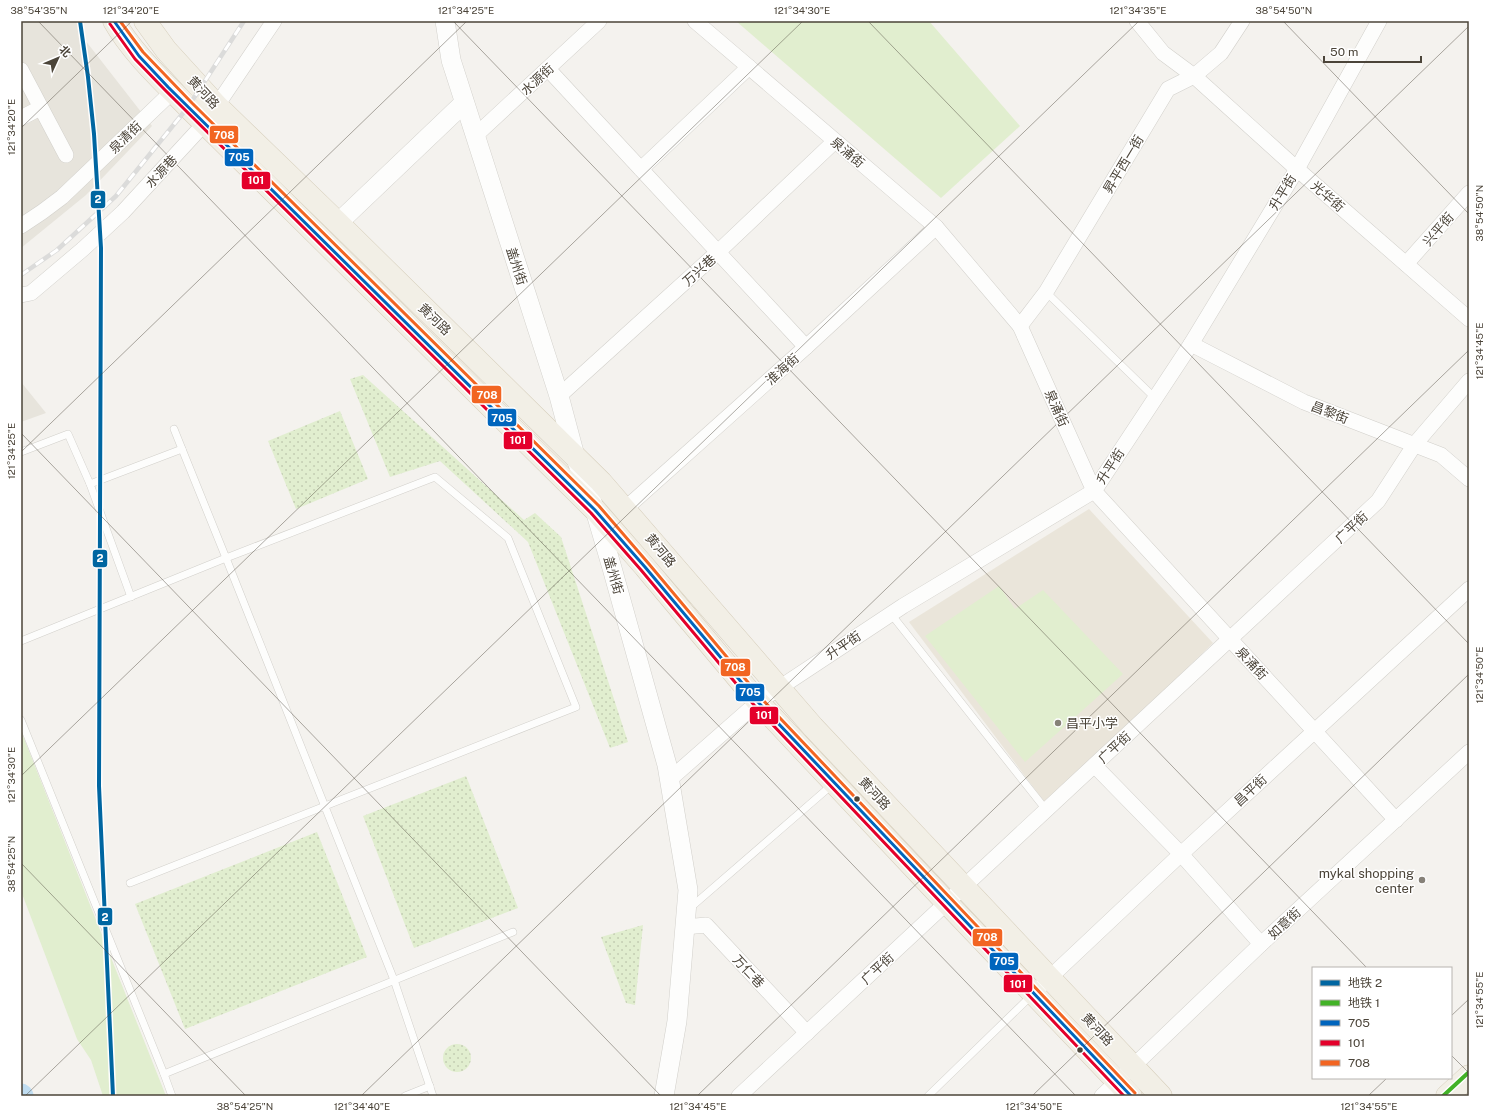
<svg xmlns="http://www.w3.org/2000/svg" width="1490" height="1117" viewBox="0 0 1490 1117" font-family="'Public Sans','Noto Sans SC',sans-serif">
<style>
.residential{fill:#e7e4dc}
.education{fill:#eae5da}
.grass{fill:url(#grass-dots)}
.park{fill:#e1eecf}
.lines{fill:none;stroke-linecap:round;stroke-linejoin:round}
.river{stroke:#c0ddf1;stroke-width:23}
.service-casing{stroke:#d2d0cb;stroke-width:8}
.minor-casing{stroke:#d2d0cb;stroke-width:16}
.tertiary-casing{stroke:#d2d0cb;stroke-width:20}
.primary-casing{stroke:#d6cebb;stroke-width:23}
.service{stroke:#fdfdfc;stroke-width:7}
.minor{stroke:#fdfdfc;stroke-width:15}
.tertiary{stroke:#fdfdfc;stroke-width:19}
.primary{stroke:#f2efe6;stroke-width:22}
.rail-casing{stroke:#dbdbda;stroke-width:4.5}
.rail{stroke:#fff;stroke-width:3;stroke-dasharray:9;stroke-linecap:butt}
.bus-1-casing{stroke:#fff;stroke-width:6}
.bus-2-casing{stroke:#fff;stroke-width:6}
.bus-3-casing{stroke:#fff;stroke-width:6}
.bus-1{stroke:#0065bd;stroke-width:3}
.bus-2{stroke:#e4002b;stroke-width:3}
.bus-3{stroke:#f26522;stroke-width:3}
.metro-1-casing{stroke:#fff;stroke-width:7}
.metro-2-casing{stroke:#fff;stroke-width:7}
.metro-1{stroke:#0066a1;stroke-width:4}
.metro-2{stroke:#42b227;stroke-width:4}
.ticks{fill:none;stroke:#4b4439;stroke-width:1;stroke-opacity:0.45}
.poi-dot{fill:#868178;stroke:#fff;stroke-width:1.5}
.bus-dot{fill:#4b4439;stroke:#fff;stroke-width:1.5}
.labels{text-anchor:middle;stroke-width:3;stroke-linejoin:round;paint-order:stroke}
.street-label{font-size:13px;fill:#4b4439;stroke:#fff}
.poi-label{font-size:13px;fill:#4b4439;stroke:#fff;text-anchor:start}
.line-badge{stroke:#fff;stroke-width:1.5}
.badge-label{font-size:11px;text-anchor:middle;font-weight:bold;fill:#fff}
.neatline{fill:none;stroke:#4b4439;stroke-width:1.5}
.ticks-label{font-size:10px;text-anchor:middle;fill:#4b4439}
</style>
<defs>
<pattern id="grass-dots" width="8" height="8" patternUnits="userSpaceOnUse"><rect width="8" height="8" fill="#e1eecf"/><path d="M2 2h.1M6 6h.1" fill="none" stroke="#c3cdb2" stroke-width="1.8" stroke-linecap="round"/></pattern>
</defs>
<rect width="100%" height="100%" fill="#f4f2ee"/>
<g class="residential">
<polygon points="21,21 76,21 85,40 152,126 86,195 21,248"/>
<polygon points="21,382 46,413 21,422"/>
</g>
<polygon class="education" points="1089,509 1213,643 1046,804 909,622"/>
<g class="grass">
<polygon points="363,375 524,520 535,513 561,537 628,742 610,748 528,542 440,461 390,477 350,379"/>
<polygon points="340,411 368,479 296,509 268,441"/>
<polygon points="466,776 518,908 414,948 363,816"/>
<polygon points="317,832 367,957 185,1029 135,904"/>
<polygon points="643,925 635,1005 626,1003 601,937"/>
<circle cx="457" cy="1058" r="14"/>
</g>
<g class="park">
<polygon points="736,21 929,21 1020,126 941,198"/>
<polygon points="999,586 1015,609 1043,590 1123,674 1025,762 925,636"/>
<polygon points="21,731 166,1096 103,1096 91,1060 77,1039 21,891"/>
</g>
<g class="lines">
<polyline class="river" points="21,1095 22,1096"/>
<defs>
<g id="service">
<polyline points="1046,292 1155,398"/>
<polyline points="174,429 182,449"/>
<polyline points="21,452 68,434 90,484"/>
<polyline points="891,614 1047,811"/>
<polyline points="21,641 226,558 394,980 433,1096"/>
<polyline points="21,720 164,1074 513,932"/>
<polyline points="130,883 576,707 508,538 435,477 226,558 182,449 90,484 131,597"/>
<polyline points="690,908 833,784"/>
<polyline points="164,1074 172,1096"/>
<polyline points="405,1096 430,1086"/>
<polyline points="928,1096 1032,995"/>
</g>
<g id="minor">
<polyline points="695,21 936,227 1020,326 1094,491 1396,820"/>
<polyline points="1137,21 1163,53 1194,76 1297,169 1469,319"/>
<polyline points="548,69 806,347"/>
<polyline points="21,70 66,155"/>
<polyline points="21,118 40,108"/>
<polyline points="475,136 599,21"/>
<polyline points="641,169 749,67"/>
<polyline points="21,226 42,212 62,197 173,91"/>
<polyline points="1406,264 1469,193"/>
<polyline points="21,295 31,293 83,249 123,212 205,123 274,21"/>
<polyline points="1020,326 1046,292 1168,89 1194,76 1221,53 1242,21"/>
<polyline points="1191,344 1304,402 1441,455 1469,479"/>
<polyline points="559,396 718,252 835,141"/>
<polyline points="626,508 806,347 936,227"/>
<polyline points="1095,766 1181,854 1261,944"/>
<polyline points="669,780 758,702 903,606 1094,491 1191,344 1297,169 1379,21"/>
<polyline points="685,927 706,925 807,1033"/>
<polyline points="1043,984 1181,854 1469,589"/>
<polyline points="739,1096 1378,501 1415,444 1469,381"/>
<polyline points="1102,1096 1261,944 1469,752"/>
</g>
<g id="tertiary">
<polyline points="445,21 451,60 559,396 575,456 595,510 612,568 667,765 688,890 677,1021 664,1096"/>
<polyline points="338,223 464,103"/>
</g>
<g id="primary">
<path d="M114,21C133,54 162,80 188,107L595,510L645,567L758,702L947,903L1131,1096"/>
<polyline points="145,21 166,50 217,106 338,223 601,482 813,727 1161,1096"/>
<polyline points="1447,1096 1469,1076"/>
</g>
</defs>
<use href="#service" class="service-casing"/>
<use href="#minor" class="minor-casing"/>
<use href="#tertiary" class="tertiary-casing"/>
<use href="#primary" class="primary-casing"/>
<use href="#service" class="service"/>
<use href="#minor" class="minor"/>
<use href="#tertiary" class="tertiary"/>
<use href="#primary" class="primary"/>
<defs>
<polyline id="rail" points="21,275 57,250 116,196 188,107 244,21"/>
</defs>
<use href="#rail" class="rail-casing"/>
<use href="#rail" class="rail"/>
<defs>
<polyline id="bus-1" points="114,21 139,56 168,87 595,510 645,567 758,702 1131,1096"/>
<polyline id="bus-2" points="110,24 135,59 165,90 591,513 641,570 754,705 1124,1096"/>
<polyline id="bus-3" points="120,21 143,52 192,103 599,506 649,564 762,699 1135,1093"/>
</defs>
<use href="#bus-1" class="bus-1-casing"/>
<use href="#bus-2" class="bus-2-casing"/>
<use href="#bus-3" class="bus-3-casing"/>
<use href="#bus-1" class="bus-1"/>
<use href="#bus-2" class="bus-2"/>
<use href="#bus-3" class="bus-3"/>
<defs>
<polyline id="metro-1" points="80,21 88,77 94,134 101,248 99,786 113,1096"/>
<polyline id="metro-2" points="1443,1096 1469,1072"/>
</defs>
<use href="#metro-1" class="metro-1-casing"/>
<use href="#metro-2" class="metro-2-casing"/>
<use href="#metro-1" class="metro-1"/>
<use href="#metro-2" class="metro-2"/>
</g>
<path class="ticks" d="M38,21L1076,1096M453,21L1367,968M868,21L1469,644M1283,21L1469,214M21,128L132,21M21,433L661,1096M21,452L467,21M21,776L803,21M21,863L246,1096M1451,1016L1469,999M1451,1055L1469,1073M25,1096L1139,21M361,1096L1469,26M697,1096L1469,350M1032,1096L1469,674M1368,1096L1387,1078"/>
<g class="poi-dot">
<circle cx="1058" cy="723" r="4"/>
<circle cx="1422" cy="880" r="4"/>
</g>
<g class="bus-dot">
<circle cx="857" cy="799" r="3.5"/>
<circle cx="1080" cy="1050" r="3.5"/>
</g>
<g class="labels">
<g class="street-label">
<text transform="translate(537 79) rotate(-43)" y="5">水源街</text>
<text transform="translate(204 92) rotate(47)" y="5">黄河路</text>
<text transform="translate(125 137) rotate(-44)" y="5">泉清街</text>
<text transform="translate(848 152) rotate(40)" y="5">泉涌街</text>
<text transform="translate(1123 164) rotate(-59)" y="5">昇平西一街</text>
<text transform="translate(161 171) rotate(-47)" y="5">水源巷</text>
<text transform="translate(1282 192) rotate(-59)" y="5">升平街</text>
<text transform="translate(1328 196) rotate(41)" y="5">光华街</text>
<text transform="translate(1438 229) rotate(-49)" y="5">兴平街</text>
<text transform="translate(517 266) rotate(72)" y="5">盖州街</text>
<text transform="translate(699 270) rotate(-42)" y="5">万兴巷</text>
<text transform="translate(435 319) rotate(44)" y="5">黄河路</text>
<text transform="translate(782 369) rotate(-42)" y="5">淮海街</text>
<text transform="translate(1057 408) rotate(66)" y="5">泉涌街</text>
<text transform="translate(1330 412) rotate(21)" y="5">昌黎街</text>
<text transform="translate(1110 466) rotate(-57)" y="5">升平街</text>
<text transform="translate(1351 527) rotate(-43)" y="5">广平街</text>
<text transform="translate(661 550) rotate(50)" y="5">黄河路</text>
<text transform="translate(614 575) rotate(74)" y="5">盖州街</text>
<text transform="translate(843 645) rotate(-34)" y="5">升平街</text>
<text transform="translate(1252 663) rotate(47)" y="5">泉涌街</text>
<text transform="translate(1114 747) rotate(-43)" y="5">广平街</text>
<text transform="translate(1250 790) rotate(-43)" y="5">昌平街</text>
<text transform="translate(875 793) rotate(47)" y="5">黄河路</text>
<text transform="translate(1284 923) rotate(-43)" y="5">如意街</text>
<text transform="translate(877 968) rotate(-43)" y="5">广平街</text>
<text transform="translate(749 971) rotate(47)" y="5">万仁巷</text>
<text transform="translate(1098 1029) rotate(47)" y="5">黄河路</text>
</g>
<g class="poi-label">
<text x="1066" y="728">昌平小学</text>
<text x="1414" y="878" text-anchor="end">mykal shopping<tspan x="1414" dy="15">center</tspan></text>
</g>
</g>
<g class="line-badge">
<rect x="209" y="125" width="30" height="19" rx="4" fill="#f26522"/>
<rect x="224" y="148" width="30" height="19" rx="4" fill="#0065bd"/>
<rect x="241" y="171" width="30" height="19" rx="4" fill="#e4002b"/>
<rect x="90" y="190" width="16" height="19" rx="4" fill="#0066a1"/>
<rect x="471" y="385" width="31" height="19" rx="4" fill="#f26522"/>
<rect x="487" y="408" width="30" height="19" rx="4" fill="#0065bd"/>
<rect x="503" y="431" width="30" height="19" rx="4" fill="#e4002b"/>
<rect x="92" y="549" width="16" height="19" rx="4" fill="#0066a1"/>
<rect x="720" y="658" width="31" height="19" rx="4" fill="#f26522"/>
<rect x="735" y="683" width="30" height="19" rx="4" fill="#0065bd"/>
<rect x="749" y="706" width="30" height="19" rx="4" fill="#e4002b"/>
<rect x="97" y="907" width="16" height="19" rx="4" fill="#0066a1"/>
<rect x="972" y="928" width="31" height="19" rx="4" fill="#f26522"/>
<rect x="989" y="952" width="30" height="19" rx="4" fill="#0065bd"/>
<rect x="1003" y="974" width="30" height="19" rx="4" fill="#e4002b"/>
</g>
<g class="badge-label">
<text x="224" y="139">708</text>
<text x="239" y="161">705</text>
<text x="256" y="184">101</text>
<text x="98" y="203">2</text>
<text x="487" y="399">708</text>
<text x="502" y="422">705</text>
<text x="518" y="444">101</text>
<text x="100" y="562">2</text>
<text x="735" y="671">708</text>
<text x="750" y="696">705</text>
<text x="764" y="719">101</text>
<text x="105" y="921">2</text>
<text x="987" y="941">708</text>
<text x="1004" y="965">705</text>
<text x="1018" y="988">101</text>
</g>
<rect width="1490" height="1117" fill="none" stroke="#ffffff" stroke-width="44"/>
<rect x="1312" y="967" width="140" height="112" fill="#ffffff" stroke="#b7b4b0"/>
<rect x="1320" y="980" width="20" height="6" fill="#0066a1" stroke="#b7b4b0"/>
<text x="1348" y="987" font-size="12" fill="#4b4439">地铁 2</text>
<rect x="1320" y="1000" width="20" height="6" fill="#42b227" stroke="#b7b4b0"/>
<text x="1348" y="1007" font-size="12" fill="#4b4439">地铁 1</text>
<rect x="1320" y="1020" width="20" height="6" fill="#0065bd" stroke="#b7b4b0"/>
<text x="1348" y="1027" font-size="12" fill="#4b4439">705</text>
<rect x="1320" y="1040" width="20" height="6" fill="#e4002b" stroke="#b7b4b0"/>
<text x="1348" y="1047" font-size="12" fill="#4b4439">101</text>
<rect x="1320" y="1060" width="20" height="6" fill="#f26522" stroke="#b7b4b0"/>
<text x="1348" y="1067" font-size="12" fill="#4b4439">708</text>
<g transform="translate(58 58) rotate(46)" stroke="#ffffff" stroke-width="3" paint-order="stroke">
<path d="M0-3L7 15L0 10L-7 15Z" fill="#4b4439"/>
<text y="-6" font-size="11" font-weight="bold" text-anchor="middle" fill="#4b4439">北</text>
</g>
<path d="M1324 56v6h97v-6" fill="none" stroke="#4b4439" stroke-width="2"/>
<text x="1330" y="56" font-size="12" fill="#4b4439" stroke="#ffffff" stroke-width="3" paint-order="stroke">50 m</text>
<rect x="22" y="22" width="1446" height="1073" class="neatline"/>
<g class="ticks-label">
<text x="39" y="14">38°54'35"N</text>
<text x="131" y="14">121°34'20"E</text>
<text x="466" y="14">121°34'25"E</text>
<text x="802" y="14">121°34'30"E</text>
<text x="1138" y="14">121°34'35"E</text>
<text x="1284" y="14">38°54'50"N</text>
<text transform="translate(11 127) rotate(-90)" y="4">121°34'20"E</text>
<text transform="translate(1479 213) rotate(-90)" y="4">38°54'50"N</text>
<text transform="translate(1479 351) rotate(-90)" y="4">121°34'45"E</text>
<text transform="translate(11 451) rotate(-90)" y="4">121°34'25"E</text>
<text transform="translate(1479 675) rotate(-90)" y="4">121°34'50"E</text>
<text transform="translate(11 775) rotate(-90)" y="4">121°34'30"E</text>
<text transform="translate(11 864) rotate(-90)" y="4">38°54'25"N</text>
<text transform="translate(1479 1000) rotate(-90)" y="4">121°34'55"E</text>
<text x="245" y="1110">38°54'25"N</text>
<text x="362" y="1110">121°34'40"E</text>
<text x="698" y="1110">121°34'45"E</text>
<text x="1034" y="1110">121°34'50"E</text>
<text x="1369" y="1110">121°34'55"E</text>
</g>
</svg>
